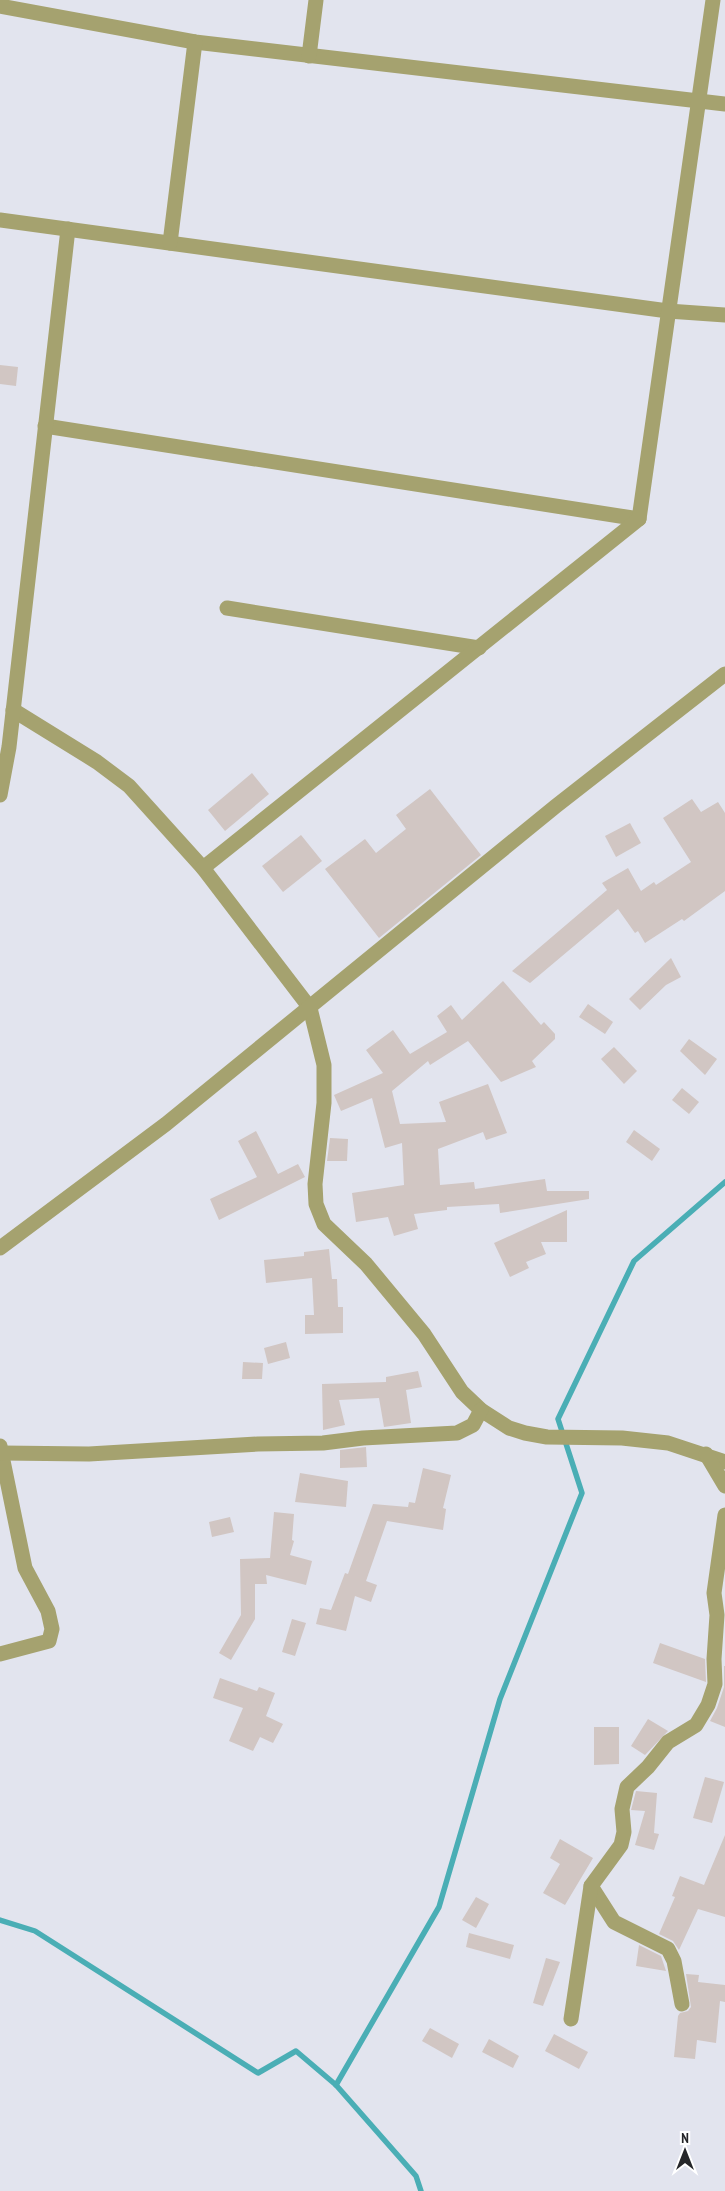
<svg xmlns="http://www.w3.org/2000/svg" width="725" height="2191" viewBox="0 0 725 2191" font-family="'PT Sans Narrow',sans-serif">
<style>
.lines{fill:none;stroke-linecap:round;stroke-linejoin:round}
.stream{stroke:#4aaeb5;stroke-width:5.5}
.building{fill:#d1c6c3}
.street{stroke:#a5a26f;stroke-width:15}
</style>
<rect width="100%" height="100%" fill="#e2e4ee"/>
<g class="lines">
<g class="stream">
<polyline points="0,1920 35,1931 258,2073 296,2051 336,2085 416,2176 421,2191"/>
<polyline points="336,2085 439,1907 500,1699 582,1493 558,1419 634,1261 725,1182"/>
</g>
</g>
<g class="building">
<polygon points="0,365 18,367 16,386 0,384"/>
<polygon points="252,773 269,794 225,831 208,810"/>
<polygon points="430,789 481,855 379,938 325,869 365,839 376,853 406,829 396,815"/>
<polygon points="692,799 701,812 718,802 725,813 725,891 684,921 682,919 645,943 638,931 635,933 618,909 530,983 512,971 607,890 602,883 628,868 641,891 654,882 656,885 691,862 663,818"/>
<polygon points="630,823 641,843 616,857 605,836"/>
<polygon points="301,835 322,861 283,892 262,866"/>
<polygon points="671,958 681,977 666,985 640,1010 629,999"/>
<polygon points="503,981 541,1025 544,1022 555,1034 555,1039 532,1061 536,1067 501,1082 468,1041 430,1065 428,1061 392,1091 400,1124 446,1122 439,1102 488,1084 507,1133 486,1140 483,1132 438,1149 440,1185 474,1182 475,1189 545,1179 547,1191 589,1191 589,1199 500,1213 499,1204 447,1207 447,1210 414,1214 418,1229 394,1236 388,1217 356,1222 352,1193 404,1185 402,1143 385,1148 372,1098 341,1111 334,1095 383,1073 366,1050 393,1030 410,1054 447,1032 437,1016 451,1005 462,1020"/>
<polygon points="588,1004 613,1022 605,1034 579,1017"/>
<polygon points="689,1039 717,1059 705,1075 680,1051"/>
<polygon points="614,1047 637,1071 624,1084 601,1059"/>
<polygon points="682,1088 699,1102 689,1114 672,1100"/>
<polygon points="634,1130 660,1149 652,1161 626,1142"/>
<polygon points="256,1131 278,1174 298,1164 305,1177 219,1220 210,1199 257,1177 238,1141"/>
<polygon points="330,1138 348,1139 347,1161 327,1161"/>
<polygon points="567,1210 567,1242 541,1242 546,1254 526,1262 529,1268 510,1277 494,1243"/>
<polygon points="329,1249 332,1279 337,1279 338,1307 343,1307 343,1333 305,1334 305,1315 314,1315 312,1278 266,1283 264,1260 304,1256 304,1252"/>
<polygon points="286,1342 290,1358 268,1364 264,1348"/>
<polygon points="243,1362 263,1363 262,1379 242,1379"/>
<polygon points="418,1371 422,1387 406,1390 411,1423 384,1427 379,1398 339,1400 345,1425 323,1430 322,1384 386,1382 386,1377"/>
<polygon points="366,1447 367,1467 340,1468 340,1450"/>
<polygon points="423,1468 451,1475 443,1508 446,1509 443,1530 387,1521 366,1581 377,1585 371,1602 355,1596 346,1631 316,1624 320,1608 331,1610 345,1573 348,1574 373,1504 408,1507 409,1502 415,1503"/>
<polygon points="300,1473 348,1481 346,1507 295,1502"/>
<polygon points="274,1512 294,1514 292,1540 294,1541 290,1555 312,1561 306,1585 266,1575 267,1584 255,1584 255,1619 231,1660 219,1653 241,1615 240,1559 270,1558"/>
<polygon points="230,1517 234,1532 212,1537 209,1522"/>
<polygon points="292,1619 306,1623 295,1656 282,1652"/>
<polygon points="660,1643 705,1659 706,1682 653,1663"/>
<polygon points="724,1666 725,1666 725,1727 710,1721 717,1708 724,1687"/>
<polygon points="220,1678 257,1691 259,1687 275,1693 266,1716 283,1724 273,1743 260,1737 253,1751 229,1741 243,1708 213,1698"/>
<polygon points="648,1719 668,1731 645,1755 631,1746"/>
<polygon points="594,1727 619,1727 619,1764 594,1765"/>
<polygon points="705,1777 724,1782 712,1823 693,1818"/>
<polygon points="636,1791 657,1793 654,1833 659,1834 654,1850 635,1845 645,1811 631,1810"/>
<polygon points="725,1835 725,1917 698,1909 679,1950 673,1941 659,1934 675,1897 672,1896 680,1876 704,1885"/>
<polygon points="560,1839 593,1858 565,1905 543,1893 560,1864 550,1858"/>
<polygon points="476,1897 489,1904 476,1928 462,1920"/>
<polygon points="469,1933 514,1945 510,1959 466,1947"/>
<polygon points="639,1945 661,1956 666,1971 636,1966"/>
<polygon points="546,1958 560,1962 543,2006 533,2003"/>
<polygon points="686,1974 699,1975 698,1982 725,1985 725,2002 720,2001 716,2043 697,2040 695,2059 674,2057 678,2016 680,2013 688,2011 691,2007"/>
<polygon points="430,2028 459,2044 452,2058 422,2041"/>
<polygon points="554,2034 588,2052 579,2069 545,2051"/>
<polygon points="489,2039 519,2056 513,2068 482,2052"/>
</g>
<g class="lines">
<g class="street">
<polyline points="0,6 195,42 725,104"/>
<polyline points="309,56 316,0"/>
<polyline points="0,220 668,311 725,315"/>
<polyline points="170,243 195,42"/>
<polyline points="45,426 639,519"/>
<polyline points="227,608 479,648"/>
<polyline points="13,710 97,762 129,786 203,868 310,1008 324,1065 324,1103 315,1184 316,1204 324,1224 366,1264 424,1334 462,1392 481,1410 509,1428 525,1433 547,1437 622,1438 668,1443 725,1462"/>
<polyline points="0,795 9,747 68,229"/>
<polyline points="203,868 639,519 713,0"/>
<polyline points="0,1248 166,1124 556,806 725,674"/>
<polyline points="0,1446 25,1568 48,1611 52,1629 49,1641 0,1654"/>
<polyline points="2,1453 89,1454 258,1444 323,1443 363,1438 457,1433 473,1425 481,1410"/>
<polyline points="706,1454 725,1486"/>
<polyline points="591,1886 614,1922 668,1949 674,1961 682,2004"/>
<polyline points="571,2019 591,1886 621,1845 624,1832 622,1809 627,1787 648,1767 668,1742 696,1725 708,1705 715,1684 714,1659 717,1615 714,1593 725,1515"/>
</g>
</g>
<g transform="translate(685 2151)" stroke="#ffffff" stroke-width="4" paint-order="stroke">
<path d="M0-4L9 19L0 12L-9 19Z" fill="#252629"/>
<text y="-8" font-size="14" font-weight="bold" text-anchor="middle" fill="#252629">N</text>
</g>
</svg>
